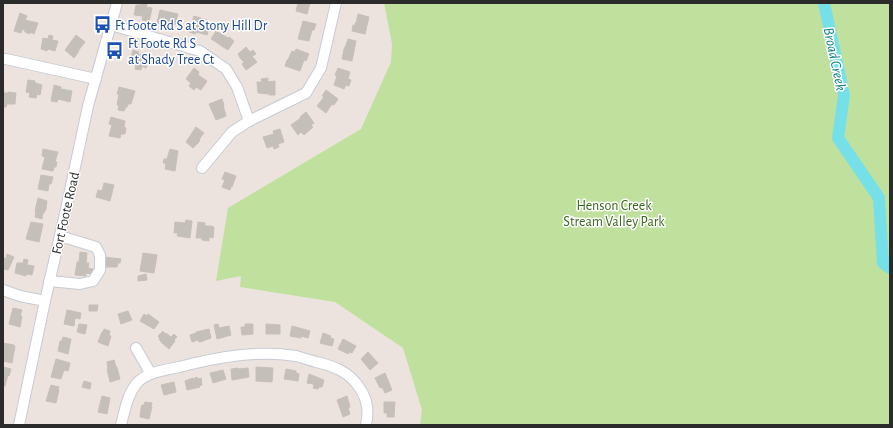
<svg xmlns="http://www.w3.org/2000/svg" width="893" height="428" viewBox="0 0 893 428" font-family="'Alegreya Sans',sans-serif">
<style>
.green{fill:#c0e09d}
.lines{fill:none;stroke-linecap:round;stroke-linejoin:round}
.river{stroke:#76e0e9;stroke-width:12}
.building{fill:#c5bfb9;stroke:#c8bfb7}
.minor-casing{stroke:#c6cbd4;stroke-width:12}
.minor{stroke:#fff;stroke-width:10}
.labels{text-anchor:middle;stroke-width:3;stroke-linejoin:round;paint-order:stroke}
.transit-label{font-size:14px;fill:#164399;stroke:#fff;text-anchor:start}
.park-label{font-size:14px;fill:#3a651e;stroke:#fff}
.street-label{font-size:14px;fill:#2b2b2b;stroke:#fff}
.water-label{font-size:15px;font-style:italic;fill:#148196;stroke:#fff}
</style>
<rect width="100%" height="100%" fill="#ece3de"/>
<polygon class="green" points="384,3 890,3 890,425 420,425 422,410 403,348 335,302 240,287 241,276 216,281 228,208 361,129 391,62 392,44"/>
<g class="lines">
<polyline class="river" points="824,3 844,95 838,138 879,198 883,263 890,268"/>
</g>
<g class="building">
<polygon points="140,3 147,4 146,7 152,8 149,22 142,20 143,16 134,15 136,5 140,5"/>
<polygon points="298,3 310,3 307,14 296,11"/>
<polygon points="160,10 178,14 175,25 165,23 164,25 157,23"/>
<polygon points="20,13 27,16 25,20 38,23 34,34 30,32 30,34 25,32 25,31 22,29 21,33 14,31"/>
<polygon points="358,14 369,17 365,34 352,31 353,25 355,26 355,23 356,23"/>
<polygon points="194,16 207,20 206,23 210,25 207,35 196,32 195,34 189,32"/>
<polygon points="303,21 316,24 314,30 312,30 309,41 298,39"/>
<polygon points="216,31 228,38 229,37 234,41 228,50 220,45 216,42 211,39"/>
<polygon points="49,35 53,36 52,40 58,41 55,51 48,49 47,51 41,49 43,38 48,39"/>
<polygon points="76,35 85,42 78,51 79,51 74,58 65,50"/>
<polygon points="348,39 356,41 352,61 342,59 344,49 346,45"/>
<polygon points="246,47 250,52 253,50 256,54 252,56 257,62 246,70 242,64 244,62 239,57 240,57 238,54"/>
<polygon points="296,49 309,54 306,61 304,60 300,71 285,66 287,60 288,60 292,51 295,52"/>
<polygon points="133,50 139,52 138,54 149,57 146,68 142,66 141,70 135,69 136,65 129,64"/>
<polygon points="194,68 199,72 198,75 207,81 201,90 196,87 194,90 189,86 191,83 186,79"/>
<polygon points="338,68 350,72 348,79 351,80 349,86 346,85 344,89 334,85 337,76 335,75"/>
<polygon points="268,78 268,82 275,81 275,95 269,95 269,94 258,93 257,82 262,82 261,79"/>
<polygon points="28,80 35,81 35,83 42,85 40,95 37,94 36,98 29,97 30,93 26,92"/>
<polygon points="54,85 61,87 61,89 72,91 70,102 58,99 57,102 51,101"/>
<polygon points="119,87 135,91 131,104 128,104 127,107 126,107 124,111 118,110 119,106 117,105 119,94 117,94"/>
<polygon points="326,90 338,99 334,105 332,104 326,113 317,106 324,97 322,96"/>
<polygon points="3,91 4,91 4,93 8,93 8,92 16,93 15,104 7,104 6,107 3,107"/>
<polygon points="222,99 224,105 223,105 226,116 216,120 209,104"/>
<polygon points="306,112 314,123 311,125 313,127 304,135 301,132 298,135 291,125 298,120 301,118 300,117"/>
<polygon points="111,117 125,121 124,127 126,128 125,134 121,134 120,138 109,136 112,125 109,124"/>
<polygon points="196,127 204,133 200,138 199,142 193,148 186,142"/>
<polygon points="280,129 284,142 278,144 279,147 274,149 273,146 267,148 263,137 274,134 273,131"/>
<polygon points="43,149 58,152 55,162 57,162 56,167 54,167 53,171 42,169 45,157 42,156"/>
<polygon points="170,149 178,151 175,171 165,169 166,163 163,163 164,159 167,159"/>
<polygon points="225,172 236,176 232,187 231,186 230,190 222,187 225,180 222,179"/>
<polygon points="41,175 53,177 51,184 49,184 48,191 38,189"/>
<polygon points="104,183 114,185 110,201 96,197 98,190 102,191"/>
<polygon points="38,198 47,201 46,209 44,213 43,213 42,219 35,217 36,211 35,211"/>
<polygon points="186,220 192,221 190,238 177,236 178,233 174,233 175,222 185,223"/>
<polygon points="31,222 43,224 39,242 26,239"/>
<polygon points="198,222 205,223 205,226 211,226 214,227 213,238 209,237 209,241 202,240 202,238 196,238"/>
<polygon points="80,252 87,253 86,263 89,263 88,268 93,269 92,274 86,273 86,276 75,275 77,262 79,262"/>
<polygon points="143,253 157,255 154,273 140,271"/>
<polygon points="7,254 14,257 8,270 3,269 3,257 6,259"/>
<polygon points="104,257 121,259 120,263 118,263 117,267 103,267"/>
<polygon points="24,259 28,260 27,265 34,266 32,275 26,274 26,276 15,273 17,263 23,263"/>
<polygon points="146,274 147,280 138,281 138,276"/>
<polygon points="89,305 98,305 97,311 89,311"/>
<polygon points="13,308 22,310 20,316 22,316 20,327 9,324"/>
<polygon points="67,310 81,313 80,319 75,318 74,326 64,324"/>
<polygon points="128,311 132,320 121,324 118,314"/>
<polygon points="144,314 147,316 148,314 159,322 154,329 140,321"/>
<polygon points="79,324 87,325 85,334 77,332"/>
<polygon points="218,324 219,328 229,326 231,335 217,339 214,325"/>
<polygon points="245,324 253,324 253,334 242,335 241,327 245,327"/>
<polygon points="266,324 280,325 280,334 266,334"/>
<polygon points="292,326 310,331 308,338 301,336 301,338 290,336"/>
<polygon points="104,329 110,331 109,335 111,336 108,346 98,342 102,332 103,332"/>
<polygon points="209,329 211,338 203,341 199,342 198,340 192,342 190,335 196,333 196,332"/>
<polygon points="163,331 165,334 166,333 171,337 174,334 177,337 174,340 175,341 169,349 162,343 159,339 160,339 158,336"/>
<polygon points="323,333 331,336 330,338 334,339 332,346 320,343"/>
<polygon points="63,337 71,339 68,354 58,351 60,341 62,341"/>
<polygon points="343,339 356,346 352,353 349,352 348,354 338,349"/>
<polygon points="3,343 14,345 14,346 15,346 12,363 3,361"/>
<polygon points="368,352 378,363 370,370 361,359"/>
<polygon points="56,359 70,363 68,371 64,370 61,379 51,377"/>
<polygon points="114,360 116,367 117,367 120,379 110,382 107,369 108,369 107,362"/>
<polygon points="3,367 11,369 9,376 8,375 5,386 3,386"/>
<polygon points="256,367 273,368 272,382 256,381"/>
<polygon points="238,368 239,369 248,368 249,377 232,380 231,369"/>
<polygon points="286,369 296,371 296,373 299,374 298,381 284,379"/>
<polygon points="223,370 226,379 213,383 210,373"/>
<polygon points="385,373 392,390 385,393 382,387 380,388 375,378"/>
<polygon points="309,374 324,380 322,387 319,387 318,389 313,388 314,385 313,384 307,383"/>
<polygon points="197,377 198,379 201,378 202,385 199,386 200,387 187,390 185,381 193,378 193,379"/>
<polygon points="84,381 91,383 90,389 82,387"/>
<polygon points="174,382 176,392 164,395 161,385"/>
<polygon points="51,385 59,387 58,390 59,390 56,403 46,401"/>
<polygon points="102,396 110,398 107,414 98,412"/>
<polygon points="347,396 350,407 348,408 350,414 343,417 337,400"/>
<polygon points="145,402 152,403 151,407 152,407 149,419 140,417 141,409 142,405 144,405"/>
<polygon points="384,402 395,402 394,417 387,417 387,413 384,413"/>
</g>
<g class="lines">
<defs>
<g id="minor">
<polyline points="111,25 200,51 226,69 237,87 249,121"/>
<polyline points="6,59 96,79"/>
<polyline points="202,168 232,132 249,121 306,93 321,68 336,3"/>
<polyline points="49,281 80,284 93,281 100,270 100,255 96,247 60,236"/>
<polyline points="3,290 20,296 45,301"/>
<polyline points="136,348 151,374"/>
<polyline points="19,425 45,301 66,209 88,106 117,3"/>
<path d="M121,425C125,410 127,395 137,383C147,372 165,370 179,367C218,357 256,350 296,356C303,358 310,360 316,362C334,366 349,372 359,387C367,398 369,412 366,425"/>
</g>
</defs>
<use href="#minor" class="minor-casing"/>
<use href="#minor" class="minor"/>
</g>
<defs>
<symbol id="bus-bare" viewBox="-9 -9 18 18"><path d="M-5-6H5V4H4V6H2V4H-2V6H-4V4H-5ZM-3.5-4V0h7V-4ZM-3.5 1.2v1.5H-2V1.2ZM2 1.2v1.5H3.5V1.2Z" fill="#1a4fb4" stroke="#fff" stroke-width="2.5" paint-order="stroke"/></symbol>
</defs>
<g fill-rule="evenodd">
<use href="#bus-bare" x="90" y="12" width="25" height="25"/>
<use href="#bus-bare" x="102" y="38" width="25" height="25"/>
</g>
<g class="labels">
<g class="transit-label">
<text x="115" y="30">Ft Foote Rd S at Stony Hill Dr</text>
<text x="128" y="48">Ft Foote Rd S<tspan x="128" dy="16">at Shady Tree Ct</tspan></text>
</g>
<g class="park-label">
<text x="614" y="210">Henson Creek<tspan x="614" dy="16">Stream Valley Park</tspan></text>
</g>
<g class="street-label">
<text transform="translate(65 213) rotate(-77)" y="5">Fort Foote Road</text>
</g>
<g class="water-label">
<text transform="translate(835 59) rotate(78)" y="5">Broad Creek</text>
</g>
</g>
<rect width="893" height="428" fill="none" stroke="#2b2b2b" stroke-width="8"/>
</svg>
